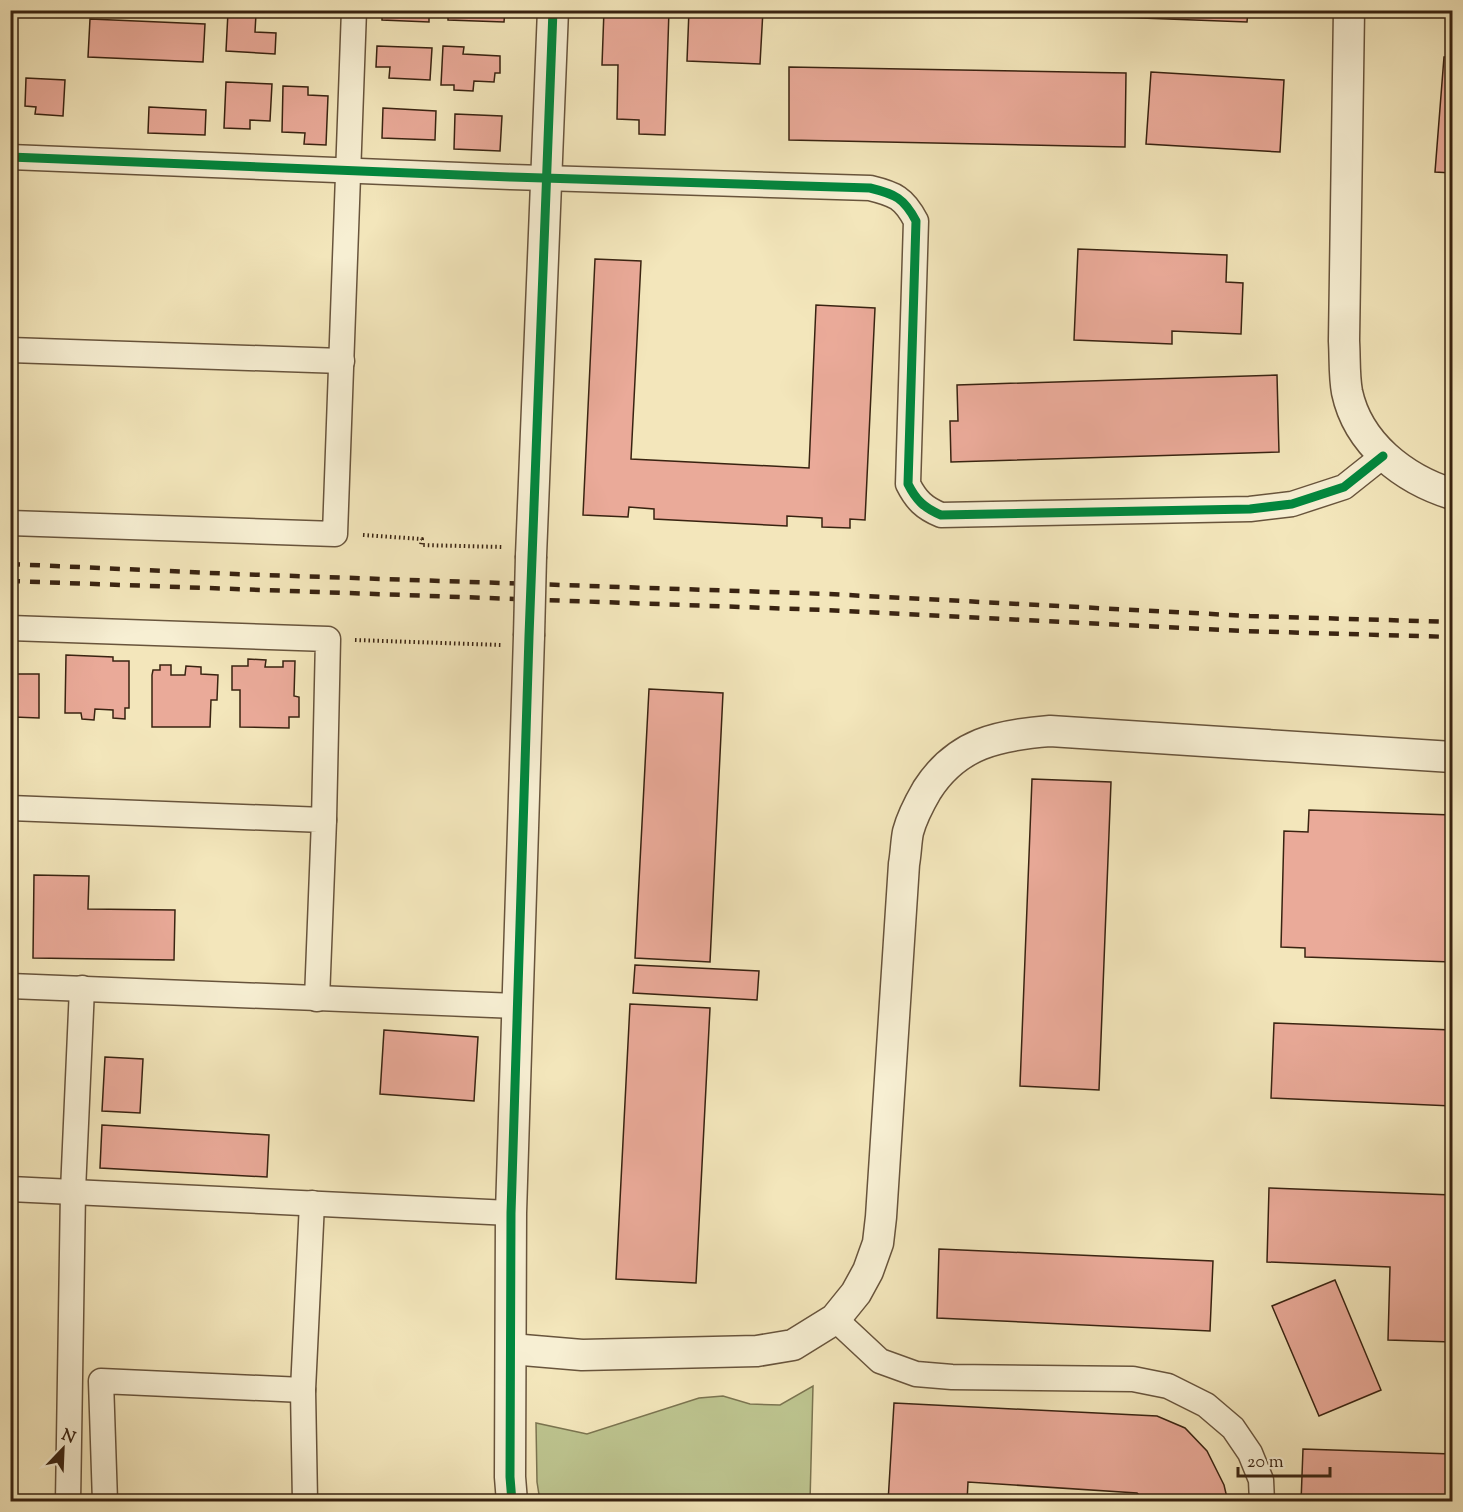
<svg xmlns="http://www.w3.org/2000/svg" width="1463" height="1512" viewBox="0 0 1463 1512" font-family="'Sorts Mill Goudy',serif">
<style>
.green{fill:#bdc48f;stroke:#7b7450;stroke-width:1.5}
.building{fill:#eaaa99;stroke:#392311;stroke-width:1.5}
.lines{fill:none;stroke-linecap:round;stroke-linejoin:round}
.minor-casing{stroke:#68543c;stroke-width:27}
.tertiary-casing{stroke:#68543c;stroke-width:33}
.path{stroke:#392311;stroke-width:4;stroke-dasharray:1.5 3;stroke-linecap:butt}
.minor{stroke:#f7efd3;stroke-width:24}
.tertiary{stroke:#f7efd3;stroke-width:30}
.rail{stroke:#392311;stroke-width:4.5;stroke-dasharray:10 10;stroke-linecap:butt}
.tertiary-bridge-casing{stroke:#68543c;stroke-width:33;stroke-linecap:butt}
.tertiary-bridge{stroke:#f7efd3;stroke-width:30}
.cycleway-casing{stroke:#f7efd3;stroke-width:13}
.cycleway{stroke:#00873e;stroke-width:9}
</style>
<rect width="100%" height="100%" fill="#f3e6bb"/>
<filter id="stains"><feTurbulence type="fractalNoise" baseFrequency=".00333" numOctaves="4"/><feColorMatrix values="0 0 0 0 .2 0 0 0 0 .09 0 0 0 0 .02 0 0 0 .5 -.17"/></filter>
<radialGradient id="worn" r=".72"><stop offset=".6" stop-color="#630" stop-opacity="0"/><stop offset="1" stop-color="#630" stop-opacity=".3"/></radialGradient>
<polygon class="green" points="813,1386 810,1501 540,1501 537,1482 536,1423 587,1434 699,1398 723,1396 750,1404 780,1405"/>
<g class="building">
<polygon points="382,10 429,10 429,22 382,20"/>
<polygon points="448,10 505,10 504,22 448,20"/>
<polygon points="604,10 669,10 665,135 639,134 639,120 617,119 618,65 602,65"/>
<polygon points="689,10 763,10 760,64 687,61"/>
<polygon points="1089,10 1248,10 1247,22 1088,16"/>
<polygon points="228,12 256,14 255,32 276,33 275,54 226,51"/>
<polygon points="90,19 205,24 203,62 88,57"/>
<polygon points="377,46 432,48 430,80 389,78 390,67 376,67"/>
<polygon points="443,46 464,47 463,54 500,56 500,73 495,73 494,82 474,81 473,91 454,90 454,85 441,85"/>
<polygon points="1444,57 1452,57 1452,173 1435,172"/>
<polygon points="789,67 1126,73 1125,147 789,140"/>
<polygon points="1151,72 1284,80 1280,152 1146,144"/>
<polygon points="26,78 65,80 63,116 35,114 36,107 25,106"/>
<polygon points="226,82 272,84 270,121 250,120 250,129 224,128"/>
<polygon points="283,86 308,87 308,95 328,96 326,145 304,144 305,133 282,132"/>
<polygon points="149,107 206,110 205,135 148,133"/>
<polygon points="383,108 436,111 435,140 382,138"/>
<polygon points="455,114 502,116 500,151 454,149"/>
<polygon points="1078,249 1227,255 1226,282 1243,283 1241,334 1172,331 1172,344 1074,340"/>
<polygon points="595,259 641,261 631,459 809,468 816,305 875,308 865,520 850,519 850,528 822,527 822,518 787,516 787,526 654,519 654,509 629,507 628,517 583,515"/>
<polygon points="1277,375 1279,452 951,462 950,421 958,421 957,385"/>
<polygon points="66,655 113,657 113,661 129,661 129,708 125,708 125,719 113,718 113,710 95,709 94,720 82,719 81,713 65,713"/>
<polygon points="248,659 266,660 265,667 283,667 283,661 295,661 294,696 299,697 299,717 289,717 289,728 240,727 240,690 232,690 232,666 248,666"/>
<polygon points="160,665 171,665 171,675 185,675 186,666 201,667 201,674 218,675 217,700 211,700 210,727 152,727 152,675 153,670 160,670"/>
<polygon points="10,674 39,674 39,718 14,717 13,727 10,727"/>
<polygon points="649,689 723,693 710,962 635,958"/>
<polygon points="1032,779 1111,782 1099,1090 1020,1086"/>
<polygon points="1309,810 1452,815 1452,962 1305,957 1305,948 1281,947 1284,831 1308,832"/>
<polygon points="34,875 89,876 88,909 175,910 174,960 33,958"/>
<polygon points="635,965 759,971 757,1000 633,993"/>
<polygon points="630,1004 710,1008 696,1283 616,1279"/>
<polygon points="1274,1023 1452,1030 1452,1106 1271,1098"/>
<polygon points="384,1030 478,1037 474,1101 380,1094"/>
<polygon points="105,1057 143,1059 140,1113 102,1111"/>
<polygon points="102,1125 269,1135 267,1177 100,1168"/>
<polygon points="1269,1188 1452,1195 1452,1342 1388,1340 1390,1267 1267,1262"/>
<polygon points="939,1249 1213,1261 1210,1331 937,1318"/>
<polygon points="1335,1280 1381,1390 1319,1416 1272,1306"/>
<polygon points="894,1403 1157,1416 1185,1428 1207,1451 1224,1485 1228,1502 1146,1502 1137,1493 968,1482 967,1502 888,1502"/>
<polygon points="1303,1449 1452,1454 1452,1502 1301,1502"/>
</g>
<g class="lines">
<defs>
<g id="minor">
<path d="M10,157L511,177L870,188C895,194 904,198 916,221L908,484C916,500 924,508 941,515L1250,509L1292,504L1344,487L1383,456"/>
<polyline points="10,350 342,361"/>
<polyline points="10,523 335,534 354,10"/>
<polyline points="10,628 328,639 324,820"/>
<polyline points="10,808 324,820 317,999"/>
<polyline points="10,986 519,1006"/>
<polyline points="10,1189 511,1213"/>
<polyline points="835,1319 880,1361 916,1374 952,1377 1133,1379 1168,1386 1206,1405 1233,1428 1250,1453 1261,1480 1262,1502"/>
<polyline points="68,1502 73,1191 82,988"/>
<polyline points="105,1502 101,1381 303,1390"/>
<polyline points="305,1502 303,1390 312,1203"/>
</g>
<g id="tertiary">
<path d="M1349,10L1344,341C1345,357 1344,376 1347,392C1358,444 1404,479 1452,494"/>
<polyline points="531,556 553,10"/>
<path d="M511,1349L582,1355L757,1351L793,1345L835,1319L856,1293L868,1271L878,1243L881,1217L904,864C906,853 906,842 908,832C912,817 920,802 927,790C957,743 999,735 1050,731L1452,757"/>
<polyline points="512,1502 510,1477 511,1213 529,636"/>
</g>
</defs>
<use href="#minor" class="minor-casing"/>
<use href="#tertiary" class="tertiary-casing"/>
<g class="path">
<polyline points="363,535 422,539 421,545 502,547"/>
<polyline points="355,640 501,645"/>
</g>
<use href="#minor" class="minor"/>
<use href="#tertiary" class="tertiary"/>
<g class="rail">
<polyline points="10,564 235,574 828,594 1250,616 1452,622"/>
<polyline points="10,581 825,610 1242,631 1452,637"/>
</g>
<defs>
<polyline id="tertiary-bridge" points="529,636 531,556"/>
</defs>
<use href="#tertiary-bridge" class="tertiary-bridge-casing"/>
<use href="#tertiary-bridge" class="tertiary-bridge"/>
<defs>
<g id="cycleway">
<path d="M10,157L511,177L870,188C895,194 904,198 916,221L908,484C916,500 924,508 941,515L1250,509L1292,504L1344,487L1383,456"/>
<polyline points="512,1502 510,1477 511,1213 529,636 553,10"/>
</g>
</defs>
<use href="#cycleway" class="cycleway-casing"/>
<use href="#cycleway" class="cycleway"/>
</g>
<rect width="1463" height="1512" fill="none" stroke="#f3e6bb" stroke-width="36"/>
<rect x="12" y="12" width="1439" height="1488" fill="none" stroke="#392311" stroke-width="3"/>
<rect x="18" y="18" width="1427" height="1476" fill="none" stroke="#392311" stroke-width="1.5"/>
<g transform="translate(63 1449) rotate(23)" stroke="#f7efd3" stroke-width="4.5" paint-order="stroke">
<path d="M0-4.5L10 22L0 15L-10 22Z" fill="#392311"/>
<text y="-9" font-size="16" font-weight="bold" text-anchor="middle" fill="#392311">N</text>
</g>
<path d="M1238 1467v9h92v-9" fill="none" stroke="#392311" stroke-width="3"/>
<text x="1247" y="1467" font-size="18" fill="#392311" stroke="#f7efd3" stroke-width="4.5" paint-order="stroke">20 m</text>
<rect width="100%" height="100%" filter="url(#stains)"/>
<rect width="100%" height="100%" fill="url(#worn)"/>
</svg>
